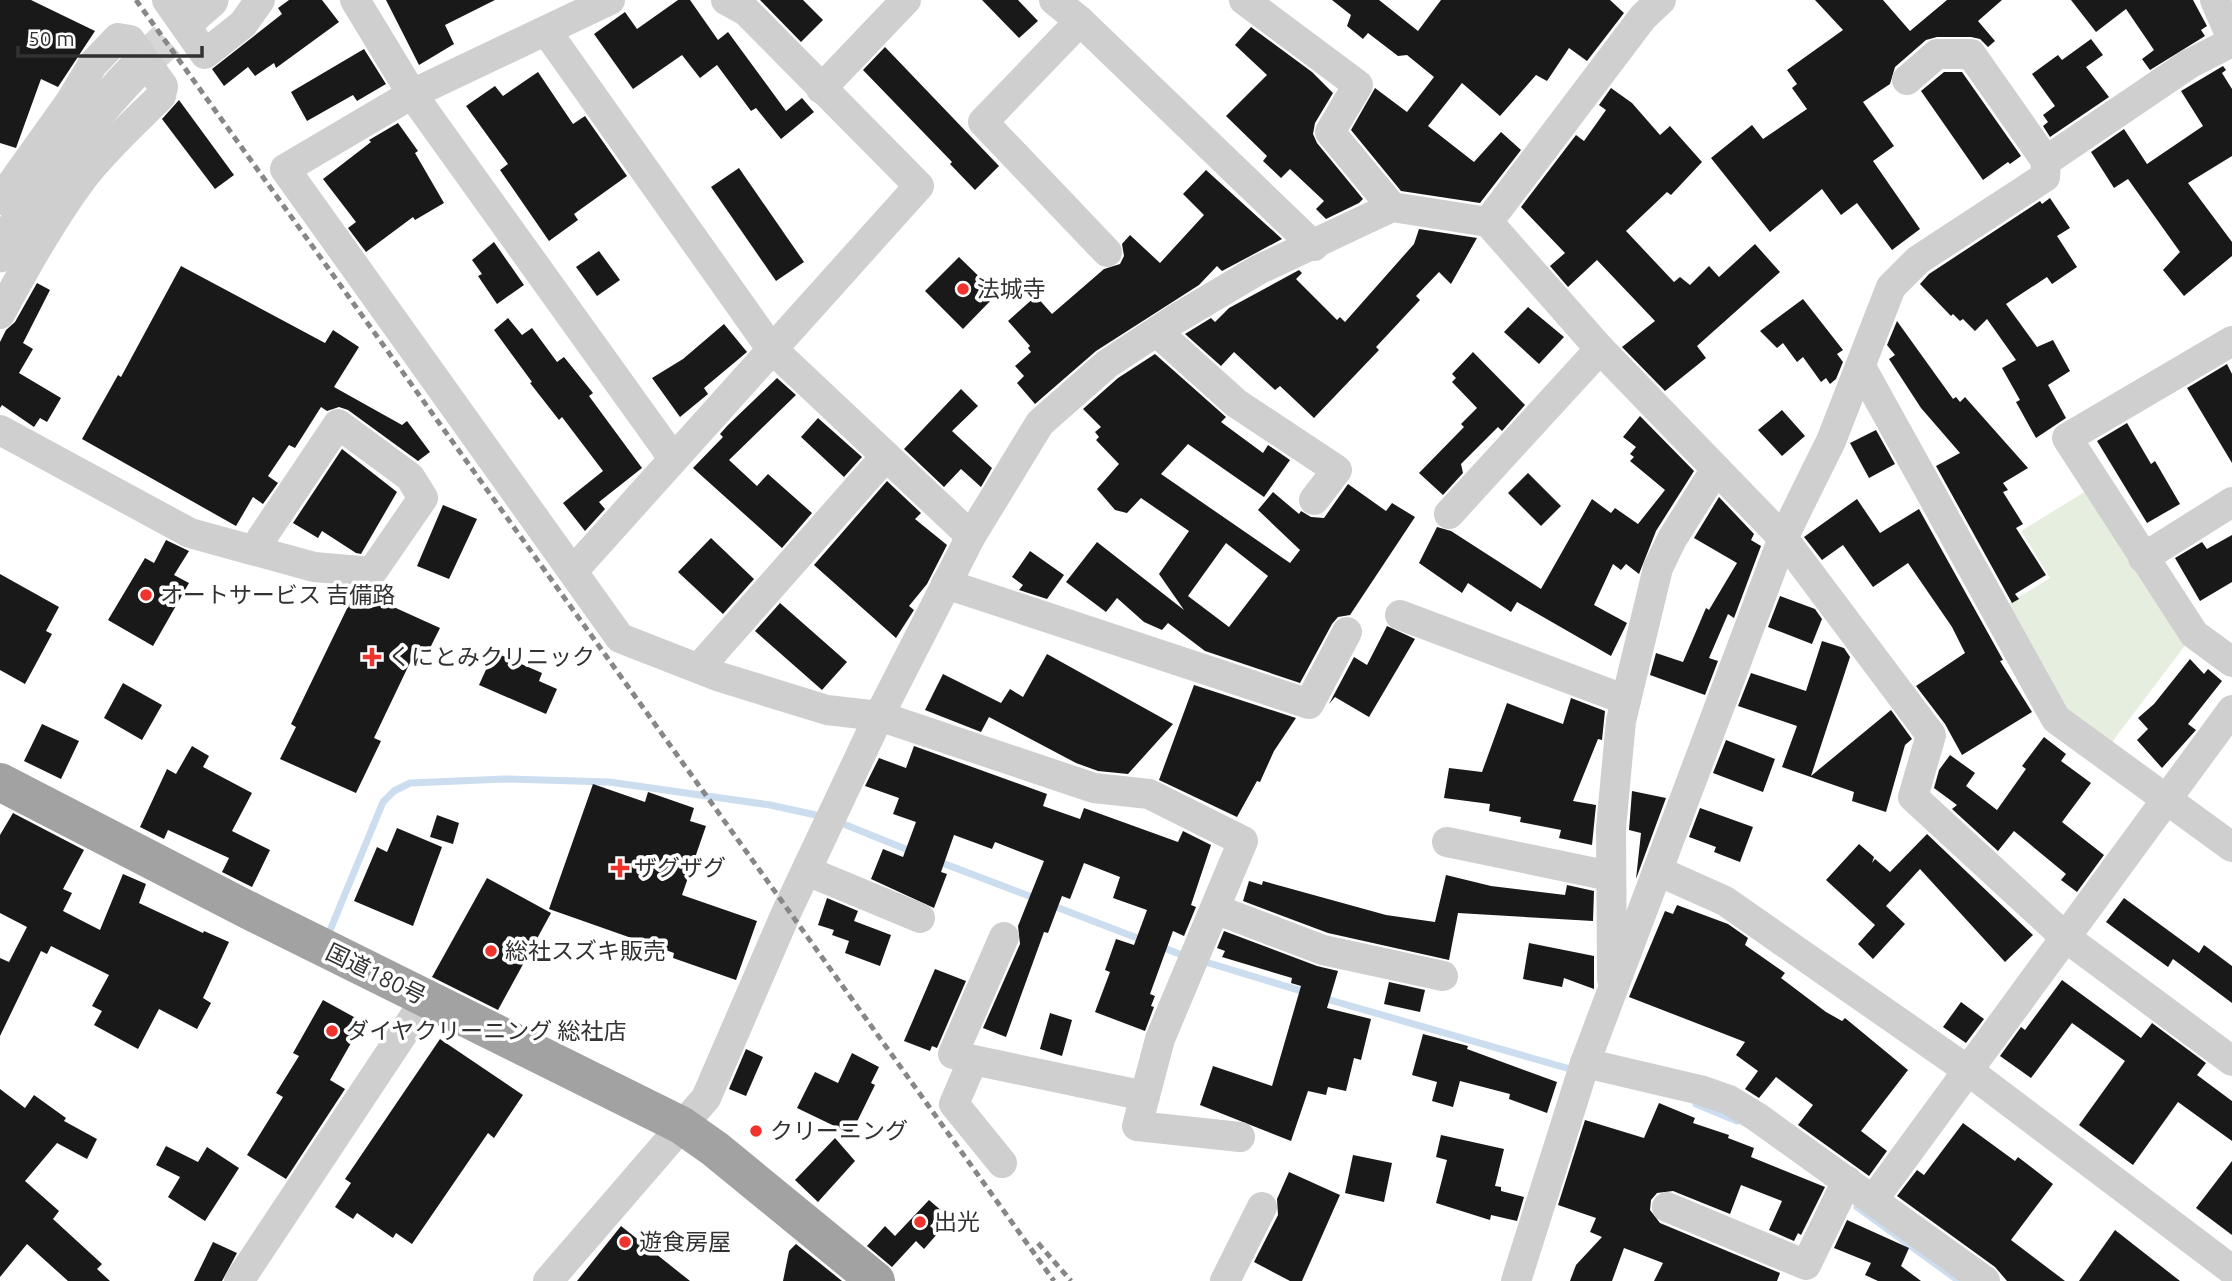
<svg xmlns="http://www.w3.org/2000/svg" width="2232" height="1281" viewBox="0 0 2232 1281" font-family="Ubuntu,'Noto Sans JP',sans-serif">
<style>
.green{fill:#e6efdf}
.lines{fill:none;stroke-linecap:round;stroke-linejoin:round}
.stream{stroke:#cbddef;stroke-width:7}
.building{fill:#191919;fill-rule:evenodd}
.tertiary-tunnel{stroke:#d6d6d6;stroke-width:37;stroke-dasharray:37 18;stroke-linecap:butt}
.minor{stroke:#cfcfcf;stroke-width:30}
.tertiary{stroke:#cfcfcf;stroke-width:37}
.trunk{stroke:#a2a2a2;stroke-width:38}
.rail{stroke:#878787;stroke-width:5;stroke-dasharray:7 5;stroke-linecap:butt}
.poi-dot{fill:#f0332c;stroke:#fff;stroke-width:2.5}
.labels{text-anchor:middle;stroke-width:7;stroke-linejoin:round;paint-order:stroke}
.poi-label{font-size:23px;fill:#323232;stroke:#fff;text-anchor:start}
.street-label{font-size:23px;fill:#323232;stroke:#fff}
</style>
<rect width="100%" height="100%" fill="#fff"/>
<polygon class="green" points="2091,488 2187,643 2109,746 2060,708 1999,609 2050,578 2021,531"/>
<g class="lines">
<g class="stream">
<polyline points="836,821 913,852"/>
<polyline points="937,861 1037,899"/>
<polyline points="1051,905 1145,941"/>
<polyline points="331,928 383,802 394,791 410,783 505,779 609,782 770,805 825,817"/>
<polyline points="1159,946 1187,957"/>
<polyline points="1199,960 1308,993"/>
<polyline points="1323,998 1577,1071"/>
<polyline points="1696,1104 1737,1121"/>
<polyline points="1857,1207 1959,1281"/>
</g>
</g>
<g class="building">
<polygon points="0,0 31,0 95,31 58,87 41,79 16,148 0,143"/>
<polygon points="289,0 322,0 339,22 276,68 274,63 255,76 248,67 224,86 212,69 282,14 278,8"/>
<polygon points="386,0 495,0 445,25 454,44 419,65"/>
<polygon points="678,0 690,0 718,40 728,32 786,111 802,98 814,112 781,139 756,108 751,111 717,65 700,78 682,55 633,89 594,34 625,12 637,29"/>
<polygon points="760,0 803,0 823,20 801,42"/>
<polygon points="982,0 1018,0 1038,21 1019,38"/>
<polygon points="1332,0 1379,0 1418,31 1441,0 1610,0 1624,13 1587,61 1569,48 1547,81 1536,75 1500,116 1462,83 1428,126 1474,162 1501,132 1521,150 1480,203 1401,191 1351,130 1375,88 1407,112 1434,77 1407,55 1398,56 1368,33 1363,39 1347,26 1351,15"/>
<polygon points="1815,0 1883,0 1910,31 1947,0 2002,0 1978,21 1995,41 1988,47 1980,39 1971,37 1937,37 1926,40 1895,67 1890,84 1863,102 1894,146 1873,161 1920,229 1892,250 1857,203 1841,215 1822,189 1770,232 1711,158 1752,125 1763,139 1807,109 1792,88 1797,84 1787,70 1843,30"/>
<polygon points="2071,0 2193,0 2207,26 2201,30 2205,36 2150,70 2142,59 2154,50 2126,9 2096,32"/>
<polygon points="1251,27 1312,72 1333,93 1315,123 1313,134 1317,143 1363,199 1359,203 1326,219 1316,209 1324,201 1290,169 1281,178 1263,161 1267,156 1226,116 1267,75 1235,45"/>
<polygon points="2091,39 2103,55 2086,67 2109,97 2050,137 2043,126 2048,122 2043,115 2055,106 2032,74 2058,55 2062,60"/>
<polygon points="885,47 999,166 975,190 950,164 952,162 863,70"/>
<polygon points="364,49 386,84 357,101 353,95 307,121 291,92"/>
<polygon points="2223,66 2226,70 2222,73 2232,89 2232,156 2188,183 2232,242 2232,256 2184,296 2163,270 2180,252 2128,179 2114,188 2091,152 2124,129 2147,164 2203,126 2181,91"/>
<polygon points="538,72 573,124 585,116 627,176 574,214 578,220 549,241 500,170 508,164 466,106 495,86 503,96"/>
<polygon points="1944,72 1962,72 2021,156 2010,164 2008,162 1983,180 1921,91"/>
<polygon points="1611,88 1632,103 1660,135 1670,126 1702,162 1671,195 1667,192 1626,231 1674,282 1680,277 1690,285 1709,266 1719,277 1755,244 1780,272 1697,346 1706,358 1665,391 1622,347 1655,321 1597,260 1568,287 1550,266 1565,253 1521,207 1576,135 1584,141 1606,110 1599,105"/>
<polygon points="179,100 234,175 215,189 162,119"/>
<polygon points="398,123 418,151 415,153 444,203 415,220 413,217 366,252 348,228 356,222 323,179 371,142 369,140"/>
<polygon points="739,168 804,262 776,281 711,187"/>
<polygon points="1206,170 1282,239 1222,271 1217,266 1199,285 1096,351 1035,404 1017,383 1024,376 1015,366 1031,352 1028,348 1030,346 1008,321 1036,296 1052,314 1104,269 1120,264 1124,256 1122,244 1130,235 1160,263 1204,215 1183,194"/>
<polygon points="2050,198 2070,228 2057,236 2077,267 2052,284 2047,277 2006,304 2037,347 2053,340 2070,371 2048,385 2066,418 2036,438 2016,402 2020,400 2002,368 2016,360 1987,319 1975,331 1963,319 1960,321 1953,314 1951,316 1920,284 1929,274 2040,201 2042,204"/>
<polygon points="1419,229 1477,238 1451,284 1439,272 1416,296 1420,300 1376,347 1379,350 1314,418 1280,386 1275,390 1234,352 1221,366 1185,334 1211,318 1215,322 1229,308 1299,270 1302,273 1296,279 1337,320 1340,317 1345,322 1414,244"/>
<polygon points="494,242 524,285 497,304 478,276 482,274 472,260"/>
<polygon points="599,251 620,280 597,296 576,267"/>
<polygon points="959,257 997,294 963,329 925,291"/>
<polygon points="181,266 325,343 333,330 359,347 334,387 402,425 407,421 430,452 418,461 348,410 339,407 327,411 321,407 295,448 289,445 268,476 278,483 263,504 253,497 236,526 82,439 118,375 121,377"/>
<polygon points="37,283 50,290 23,343 33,349 19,373 61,398 47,422 40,418 34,427 2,405 0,408 0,342 6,330 15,322"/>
<polygon points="1803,299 1843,350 1837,354 1843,362 1836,379 1830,384 1826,378 1821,382 1803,357 1797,362 1783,343 1777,348 1760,331"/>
<polygon points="1528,307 1564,337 1539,364 1504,332"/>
<polygon points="508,318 522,335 532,328 557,362 564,357 593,393 589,396 642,468 599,502 605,509 585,531 563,503 603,471 562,417 559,420 530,383 532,382 494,330"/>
<polygon points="1897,321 1953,399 1956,397 1960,402 1965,397 2028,468 2003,483 2008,490 2003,492 2023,524 2016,528 2046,575 2015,594 2019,599 2012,603 1936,466 1960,453 1921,408 1889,359 1895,355 1887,345"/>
<polygon points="724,324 747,352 704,388 708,394 680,417 652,378 683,359"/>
<polygon points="1473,352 1525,405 1502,431 1498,427 1461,464 1463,473 1443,495 1419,473 1464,427 1461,424 1477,408 1452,382 1456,378 1452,374"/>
<path d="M1155,354L1226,417L1221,422L1263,453L1268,445L1290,460L1264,497L1188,444L1161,474L1290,563L1300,550L1258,510L1273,492L1299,514L1301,511L1311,517L1324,518L1348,484L1386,511L1392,503L1415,517L1350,615L1338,617L1332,624L1300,683L1205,651L1168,623L1162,630L1144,622L1117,598L1106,612L1066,582L1097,542L1184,610L1159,574L1189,531L1141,498L1127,513L1115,510L1097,489L1119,464L1096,440L1099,437L1095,432L1101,427L1083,409L1118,378ZM1226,543L1268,576L1229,627L1188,596Z"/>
<polygon points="2227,364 2232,374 2232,463 2187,388"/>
<polygon points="777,378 796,395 729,460 757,486 768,474 812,513 782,548 693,468 723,437 720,434 728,425"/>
<polygon points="961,389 978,406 952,431 992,468 981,487 961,469 944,487 904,449"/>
<polygon points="1782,410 1805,436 1782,456 1758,430"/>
<polygon points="1640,416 1694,471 1656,531 1639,574 1626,564 1621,570 1613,564 1594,605 1627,623 1611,656 1517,602 1511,612 1468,583 1462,593 1419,563 1437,527 1451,531 1541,589 1592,499 1611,513 1615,508 1638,524 1665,490 1630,461 1634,457 1630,454 1636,447 1623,437"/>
<polygon points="818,418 862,457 844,477 801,437"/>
<polygon points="2127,423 2151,464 2155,461 2180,504 2147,523 2097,441"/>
<polygon points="1876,430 1895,464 1869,478 1850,443"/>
<polygon points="342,449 397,492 361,554 356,553 322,531 318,538 293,523"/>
<polygon points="1528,473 1561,506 1541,526 1508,493"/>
<polygon points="887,481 921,513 915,519 947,545 927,584 909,606 914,610 896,638 814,565"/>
<polygon points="1719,497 1754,534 1751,540 1761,546 1734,618 1728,614 1709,658 1718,661 1705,695 1650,675 1656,653 1683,662 1706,608 1709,610 1737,563 1694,538"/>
<polygon points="1857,499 1880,533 1919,509 2003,660 2000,661 2032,712 1962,755 1945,724 1916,686 1965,653 1952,627 1908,563 1873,587 1843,545 1822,560 1804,537"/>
<polygon points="443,505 477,519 449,579 417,566"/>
<polygon points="2232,535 2232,582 2200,601 2175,558 2202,542 2207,549"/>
<polygon points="711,538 754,579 723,614 678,572"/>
<polygon points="166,540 189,551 174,575 189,583 153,646 108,620 145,558 154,563"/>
<polygon points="1030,551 1064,575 1047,599 1019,590 1023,585 1012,577"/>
<polygon points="0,574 59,607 46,631 52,634 25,684 0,670"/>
<polygon points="356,590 440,628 427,654 417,648 374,738 381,741 356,793 280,759 296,727 291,724"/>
<polygon points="1780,596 1815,609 1822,619 1812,644 1768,627"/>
<polygon points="780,603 847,662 822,690 755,631"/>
<polygon points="1387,626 1415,639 1369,717 1335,697 1329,704 1354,657 1367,665"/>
<polygon points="1822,641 1844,648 1850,657 1811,776 1891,710 1912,739 1905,745 1886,812 1852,801 1854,792 1782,767 1797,726 1738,706 1751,673 1806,691"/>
<polygon points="494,652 542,673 539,681 557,689 546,714 479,685"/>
<polygon points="1047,654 1173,724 1128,774 1098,771 1076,763 989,717 981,732 925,710 943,674 1001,703 1010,689 1023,697"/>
<polygon points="2190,659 2204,674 2208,669 2222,681 2188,724 2196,730 2162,768 2137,740 2148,729 2138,718 2154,704"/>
<polygon points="123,683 162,705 142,740 104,718"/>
<polygon points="1194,685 1296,718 1274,751 1260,782 1257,781 1237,817 1159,780"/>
<polygon points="1571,698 1605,711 1602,740 1598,739 1573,801 1596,805 1592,845 1559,838 1561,830 1520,822 1521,817 1489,811 1490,804 1444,798 1449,768 1482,772 1507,703 1563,724"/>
<polygon points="42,724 79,741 61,779 24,761"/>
<polygon points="2044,737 2066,754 2061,761 2091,783 2062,822 2104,855 2077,892 2061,880 2066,874 2014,831 1998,851 1952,809 1957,805 1934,788 1939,770 1950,755 1975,773 1966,786 1997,810 2026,769 2022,766"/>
<polygon points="1726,740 1775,759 1763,792 1713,773"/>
<polygon points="192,746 209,756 203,767 252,793 232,831 270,850 252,887 222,872 229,858 168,830 164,839 140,827 167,769 176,774"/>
<polygon points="914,746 1047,794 1043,806 1080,819 1084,808 1178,842 1183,831 1211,845 1191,905 1196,907 1184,936 1173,931 1150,994 1155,996 1151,1006 1154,1007 1145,1031 1095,1012 1110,972 1105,970 1116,939 1134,945 1147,910 1113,898 1120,877 1084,863 1070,899 1062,896 1048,933 1044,932 1006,1037 983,1028 1020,944 1018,926 1044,861 995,842 992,849 954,835 941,872 947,874 934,908 871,879 883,849 903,857 916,822 893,814 899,798 865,786 879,758 906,768"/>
<polygon points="593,784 645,802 648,792 694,808 690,821 706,826 682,895 757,921 736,980 673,958 674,953 549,909"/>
<polygon points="1632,791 1666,798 1636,879 1641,833 1629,830"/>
<polygon points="1700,808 1753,827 1740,862 1714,852 1716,847 1689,837"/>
<polygon points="13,813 84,850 63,889 72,893 63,911 100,930 123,874 146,884 139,903 203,933 204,931 229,942 203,998 211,1003 197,1029 159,1009 138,1049 94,1025 102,1011 92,1006 109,975 51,946 47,954 41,951 0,1036 0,958 9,962 27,927 0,913 0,835"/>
<polygon points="437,815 459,823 453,844 430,837"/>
<polygon points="397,828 442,847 413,926 354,901 377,847 387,852"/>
<polygon points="1927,834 2033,935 2005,962 1920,869 1886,906 1905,924 1873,959 1858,944 1875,925 1826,880 1859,844 1874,857 1872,863 1875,859 1890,872"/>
<polygon points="1446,875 1491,886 1565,895 1567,885 1594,891 1593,921 1458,913 1449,960 1328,933 1243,901 1249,881 1262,885 1263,881 1386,915 1435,922"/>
<polygon points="487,878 551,913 498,1010 432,977"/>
<polygon points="827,898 858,911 854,921 891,935 880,966 845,953 849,941 832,935 834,930 818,925"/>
<polygon points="2124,898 2199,953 2204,945 2232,966 2232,1003 2173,959 2168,967 2106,922"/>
<polygon points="1677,905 1728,924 1748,938 1745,945 1785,973 1781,978 1826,1012 1842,1021 1845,1018 1908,1070 1861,1131 1887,1151 1869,1176 1798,1125 1813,1105 1776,1077 1759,1098 1745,1089 1758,1071 1736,1055 1745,1042 1629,997 1665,911 1673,914"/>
<polygon points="1224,931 1317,966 1338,971 1327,1008 1371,1019 1361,1060 1354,1058 1346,1091 1328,1087 1326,1095 1308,1091 1291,1141 1200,1105 1213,1066 1272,1086 1301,986 1291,983 1292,978 1222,957 1225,951 1217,948"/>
<polygon points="1529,943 1594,956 1594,989 1564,978 1562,987 1523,979"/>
<polygon points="935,969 966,981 937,1048 932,1046 930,1051 904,1041"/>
<polygon points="2062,980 2141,1038 2152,1023 2206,1063 2197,1075 2232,1101 2232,1141 2178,1102 2133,1165 2079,1125 2125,1061 2072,1023 2031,1078 2000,1056 2021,1027 2025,1030"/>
<polygon points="1389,982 1425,990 1420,1012 1384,1004"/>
<polygon points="323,1000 363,1022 330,1080 345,1089 286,1179 247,1155 283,1097 276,1093 299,1056 293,1053"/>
<polygon points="1961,1002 1984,1019 1966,1043 1943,1027"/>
<polygon points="1050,1013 1072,1020 1062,1056 1040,1049"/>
<polygon points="1423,1034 1468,1046 1467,1049 1557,1082 1547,1113 1509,1099 1510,1094 1460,1081 1453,1107 1432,1101 1437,1082 1412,1075"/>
<polygon points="440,1039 523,1095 494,1138 488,1133 412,1244 396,1233 393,1238 357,1213 353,1219 335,1207 351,1183 345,1179"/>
<polygon points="746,1049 763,1057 746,1096 729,1089"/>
<polygon points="852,1053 879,1067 871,1083 875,1085 851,1134 797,1108 815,1072 838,1083"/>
<polygon points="0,1089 25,1108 34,1095 66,1118 64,1121 97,1139 87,1159 57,1143 25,1181 59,1211 53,1219 102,1264 97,1269 110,1281 68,1281 27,1244 0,1277"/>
<polygon points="1659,1103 1695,1118 1693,1123 1729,1135 1728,1138 1754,1148 1751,1157 1825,1187 1801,1235 1798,1233 1794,1241 1769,1230 1782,1201 1741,1185 1730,1214 1673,1191 1657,1193 1651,1200 1650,1210 1660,1223 1780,1273 1777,1281 1654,1281 1663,1263 1624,1248 1612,1281 1570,1281 1576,1265 1602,1237 1590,1232 1596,1218 1558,1205 1585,1120 1644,1138"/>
<polygon points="1963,1123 2015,1161 2018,1157 2053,1184 2011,1240 2065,1281 2007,1281 1995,1267 1897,1196 1917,1170 1924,1175"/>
<polygon points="1441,1135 1504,1149 1495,1186 1501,1187 1501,1191 1524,1197 1517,1221 1491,1215 1490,1220 1436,1203 1447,1160 1436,1157"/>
<polygon points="835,1138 855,1161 818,1202 795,1180"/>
<polygon points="166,1146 198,1162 207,1147 239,1168 205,1221 168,1197 180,1177 156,1165"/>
<polygon points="1353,1155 1392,1163 1384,1202 1345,1193"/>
<polygon points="2232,1161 2232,1235 2196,1208"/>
<polygon points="1289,1172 1340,1195 1302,1281 1290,1281 1254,1262 1278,1215 1277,1199"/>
<polygon points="929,1200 943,1212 930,1226 938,1233 924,1249 916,1241 892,1267 867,1246 885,1226 895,1236"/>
<polygon points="1847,1220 1909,1248 1901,1266 1921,1281 1878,1281 1865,1275 1871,1263 1834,1248"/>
<polygon points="621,1226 690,1281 577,1281"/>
<polygon points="2115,1230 2180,1281 2079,1281"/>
<polygon points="213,1242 237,1253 222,1281 194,1281"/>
<polygon points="796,1244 842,1281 783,1281 789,1251"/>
</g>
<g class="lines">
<polyline class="tertiary-tunnel" points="140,65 196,12"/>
<g class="minor">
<polyline points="167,0 205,54 243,24 260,0"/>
<polyline points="355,0 412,94 673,458"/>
<polyline points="610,0 412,94 285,169 620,638 720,677 827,710 879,716 1094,788 1149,794 1243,841 1160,1039 1137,1126 1240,1137"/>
<polyline points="1054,0 1080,21 1314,246"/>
<polyline points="1244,0 1358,85 1330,132 1392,207"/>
<polyline points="2215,0 2232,39"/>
<polyline points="1080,21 983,122 1107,252"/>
<polyline points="547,32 770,347 971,536"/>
<polyline points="1907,80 1937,54 1971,54 2046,161"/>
<polyline points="821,89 906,0"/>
<path d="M0,200L70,102L93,64L118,38L130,40L163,86L161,96C134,123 105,149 82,179C51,221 25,268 0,314"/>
<polyline points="1488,222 1643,17 1661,0"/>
<polyline points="1157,332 1236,403 1337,470 1314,500"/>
<polyline points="2232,341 2067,438 2194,634 2232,662"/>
<polyline points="1861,367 2056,719 2232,847"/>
<polyline points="0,430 190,533 314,567 372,572 423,498 410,477 338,424 255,548"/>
<polyline points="1449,514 1600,349"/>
<polyline points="2143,558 2232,502"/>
<polyline points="574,570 919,186 746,11 726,0"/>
<polyline points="946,584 1309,704 1347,632"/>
<polyline points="1400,615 1626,700"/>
<polyline points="699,668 886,456"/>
<polyline points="1447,842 1610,876"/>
<polyline points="807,871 920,918"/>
<polyline points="1658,871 1725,901 1966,1069 2232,1270"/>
<polyline points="1215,909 1323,950 1443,976"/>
<polyline points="1612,979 1611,828 1621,721 1658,568 1672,539 1716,469"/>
<polyline points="973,1060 953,1054 1004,937"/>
<polyline points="1585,1063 1700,1090 1729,1100 1757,1117 1985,1281"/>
<polyline points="1002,1163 954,1104 973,1060 1145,1096"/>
<polyline points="1873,1200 2232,710"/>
<polyline points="1667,1207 1806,1265 1847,1181"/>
<polyline points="239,1281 426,999"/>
<polyline points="548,1281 706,1098 787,911 879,716 971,536 1040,423 1107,364 1174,320 1258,270 1392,207 1488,222 1600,349 1783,538 1931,735 1913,797 2065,937 2232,1061"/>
<polyline points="1225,1281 1262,1207"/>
<polyline points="1516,1281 1585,1063 1783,538 1831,441 1891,287 1918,260 2045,177 2046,161 2189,64 2232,42"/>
</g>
<g class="tertiary">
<polyline points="196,12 210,0"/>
<path d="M0,254C39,185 84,122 140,65"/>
</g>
<polyline class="trunk" points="0,782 254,913 681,1125 715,1149 876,1281"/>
<g class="rail">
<polyline points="136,0 1054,1281"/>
<polyline points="1038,1243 1071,1281"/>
</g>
</g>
<g class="poi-dot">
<circle cx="963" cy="289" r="7"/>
<circle cx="146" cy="595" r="7"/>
<path d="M368.5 646.5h7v7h7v7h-7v7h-7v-7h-7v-7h7z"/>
<path d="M616.5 857.5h7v7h7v7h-7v7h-7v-7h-7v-7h7z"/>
<circle cx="491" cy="951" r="7"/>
<circle cx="332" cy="1031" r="7"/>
<circle cx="756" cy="1131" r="7"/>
<circle cx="920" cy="1222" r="7"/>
<circle cx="625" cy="1242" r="7"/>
</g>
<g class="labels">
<g class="poi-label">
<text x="977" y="297">法城寺</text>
<text x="160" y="603">オートサービス 吉備路</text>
<text x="388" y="665">くにとみクリニック</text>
<text x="634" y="876">ザグザグ</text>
<text x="505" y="959">総社スズキ販売</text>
<text x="346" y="1039">ダイヤクリーニング 総社店</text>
<text x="770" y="1139">クリーニング</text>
<text x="934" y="1230">出光</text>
<text x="639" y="1250">遊食房屋</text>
</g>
<g class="street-label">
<text transform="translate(376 974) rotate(26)" y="8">国道180号</text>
</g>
</g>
<path d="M18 46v10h184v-10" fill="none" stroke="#323232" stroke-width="3.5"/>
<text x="28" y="46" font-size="21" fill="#323232" stroke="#ffffff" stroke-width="5" paint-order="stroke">50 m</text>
</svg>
